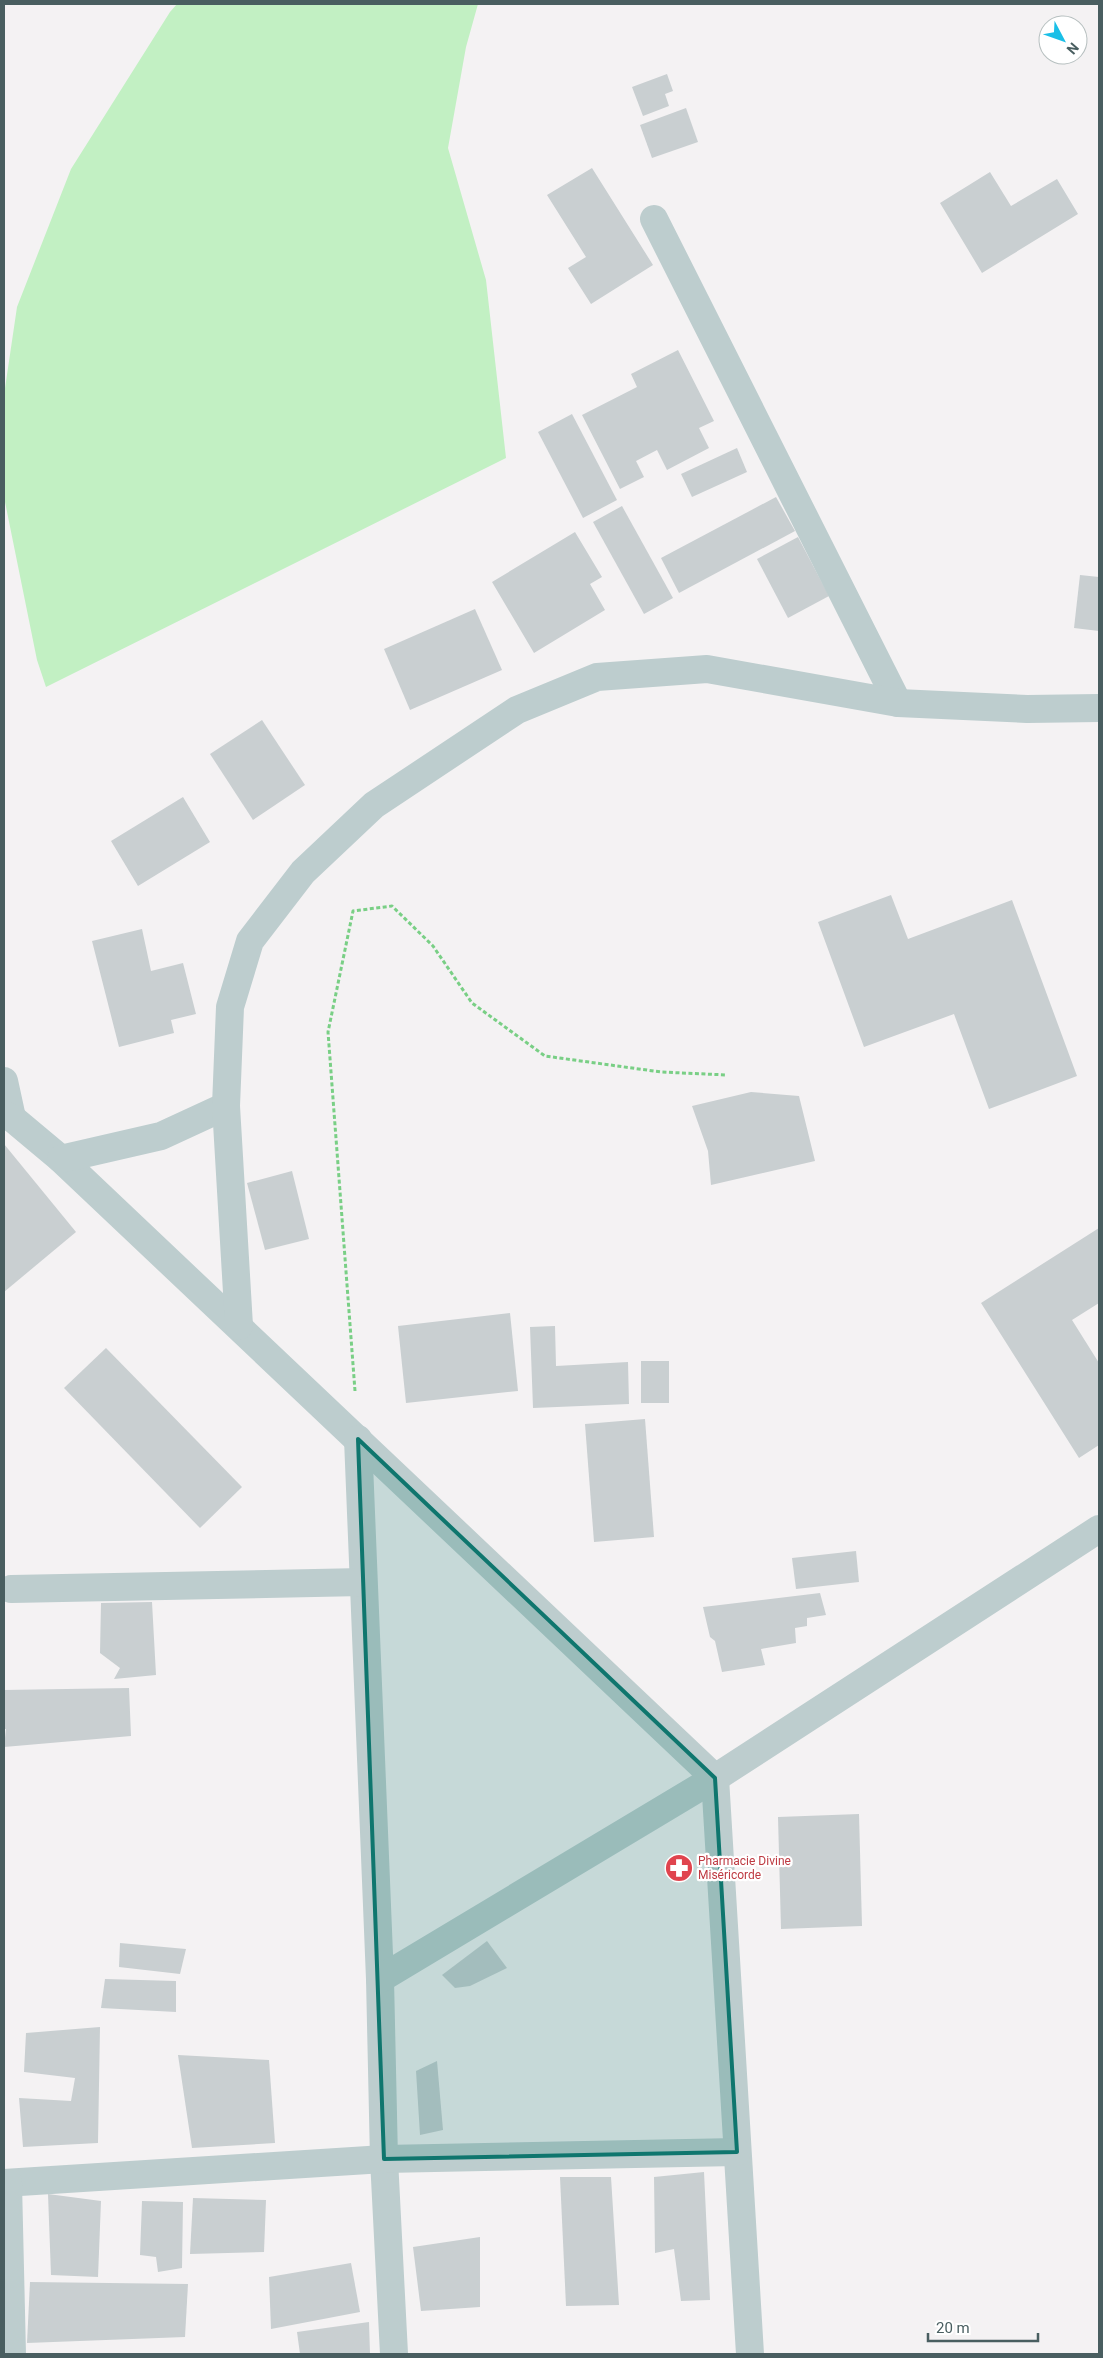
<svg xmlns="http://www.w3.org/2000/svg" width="1103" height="2358" viewBox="0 0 1103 2358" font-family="Roboto,sans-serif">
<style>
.green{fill:#c2f0c3}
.building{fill:#c9cfd1}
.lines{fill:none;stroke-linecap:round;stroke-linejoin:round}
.path{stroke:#79cf85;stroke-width:3;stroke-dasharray:4 2.5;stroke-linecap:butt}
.minor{stroke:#bdcdce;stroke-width:28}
.marked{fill:#0f766e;fill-opacity:0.2;stroke:#0f766e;stroke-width:4;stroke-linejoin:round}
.labels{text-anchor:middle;stroke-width:4.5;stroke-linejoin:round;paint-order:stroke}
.health-label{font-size:12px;fill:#be3a42;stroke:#fff;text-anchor:start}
</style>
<rect width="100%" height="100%" fill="#f4f2f3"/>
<polygon class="green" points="177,4 478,4 466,47 448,148 486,280 506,458 46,687 37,660 4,497 4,395 17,307 71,169 170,12"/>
<g class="building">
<polygon points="667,74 673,91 665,94 669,106 643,116 632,87"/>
<polygon points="686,108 698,142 652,158 640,125"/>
<polygon points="592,168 653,265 591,304 568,268 586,257 547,195"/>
<polygon points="990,172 1011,206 1057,179 1078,214 982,273 940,203"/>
<polygon points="678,350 714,421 699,428 709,448 667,470 657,450 636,461 644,477 620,489 582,415 637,387 631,374"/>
<polygon points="572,414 617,500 583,518 538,432"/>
<polygon points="737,448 747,472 692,497 681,474"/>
<polygon points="776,497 795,531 679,593 661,558"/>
<polygon points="622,506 673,598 644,614 593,522"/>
<polygon points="575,532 602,577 590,584 605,610 534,653 492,582"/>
<polygon points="798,537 829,596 788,618 757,559"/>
<polygon points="1080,575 1099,577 1099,631 1074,628"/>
<polygon points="475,609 502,670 410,710 384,649"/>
<polygon points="262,720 305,785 253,820 210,754"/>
<polygon points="183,797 210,842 138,886 111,841"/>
<polygon points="891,895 908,939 1012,900 1077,1076 989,1109 954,1014 864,1047 818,922"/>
<polygon points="142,929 151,971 183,963 196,1014 171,1020 174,1033 119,1047 92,941"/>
<polygon points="751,1092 799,1096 815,1161 711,1185 708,1151 692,1106"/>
<polygon points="4,1144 76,1232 4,1292"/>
<polygon points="292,1171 309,1239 265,1250 247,1183"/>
<polygon points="1099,1228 1099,1303 1072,1320 1099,1363 1099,1445 1079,1458 981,1303"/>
<polygon points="510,1313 518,1391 406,1403 398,1326"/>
<polygon points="555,1326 556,1366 628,1362 629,1404 533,1408 530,1327"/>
<polygon points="106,1348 242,1487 200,1528 64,1388"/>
<rect x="641" y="1361" width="28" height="42"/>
<polygon points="645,1419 654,1537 594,1542 585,1424"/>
<polygon points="856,1551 859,1582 796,1589 792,1558"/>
<polygon points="820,1593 826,1615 807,1618 807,1626 795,1628 796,1643 761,1649 765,1665 722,1672 715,1641 710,1637 703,1607"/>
<polygon points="152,1602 156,1675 114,1679 120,1668 100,1653 101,1603"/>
<polygon points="129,1688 131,1736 4,1747 6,1729 4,1729 4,1690"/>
<polygon points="859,1814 862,1926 781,1929 778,1817"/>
<polygon points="487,1941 507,1968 470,1986 455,1988 442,1975"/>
<polygon points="120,1943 186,1949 180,1974 119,1967"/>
<polygon points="105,1979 176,1981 176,2012 101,2008"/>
<polygon points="100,2027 98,2143 23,2147 19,2098 71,2101 75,2078 24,2072 26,2033"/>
<polygon points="178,2055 269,2060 275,2143 192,2148"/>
<polygon points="437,2061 443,2130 420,2135 416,2071"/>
<polygon points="704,2172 710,2300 681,2301 674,2249 655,2253 654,2177"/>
<polygon points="560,2177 611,2177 619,2305 566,2306"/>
<polygon points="48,2194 101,2201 98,2277 51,2275"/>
<polygon points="193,2198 266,2200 264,2252 190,2254"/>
<polygon points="142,2201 183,2202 182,2268 158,2272 156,2257 140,2255"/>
<polygon points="480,2237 480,2307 421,2311 413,2247"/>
<polygon points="351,2263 360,2312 271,2329 269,2277"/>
<polygon points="30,2282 188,2284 185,2337 27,2343"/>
<polygon points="369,2322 370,2354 300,2354 297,2332"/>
</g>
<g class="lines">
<polyline class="path" points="355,1391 328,1032 353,911 392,906 433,946 472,1003 545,1056 661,1072 727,1075"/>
<g class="minor">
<polyline points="654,219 898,703"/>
<polyline points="4,1081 12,1118"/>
<polyline points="4,1114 12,1118 61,1159 715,1778 750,2354"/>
<polyline points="61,1159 161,1136 226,1106"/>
<polyline points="239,1326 226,1106 230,1007 250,941 303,872 374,805 517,710 597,677 707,669 898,703 1027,709 1099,708"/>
<polyline points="358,1439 380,1979 384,2159 394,2354"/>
<polyline points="11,1589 363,1582"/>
<polyline points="380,1979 715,1778 1099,1529"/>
<polyline points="4,2183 384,2159 737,2152"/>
<polyline points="8,2183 12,2354"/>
</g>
</g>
<path class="marked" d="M358,1439L715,1778L737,2152L384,2159Z"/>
<defs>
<symbol id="pharmacy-disc" viewBox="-11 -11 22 22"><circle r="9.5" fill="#e0444e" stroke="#fff"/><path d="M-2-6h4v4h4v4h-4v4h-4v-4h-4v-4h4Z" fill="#fff"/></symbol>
</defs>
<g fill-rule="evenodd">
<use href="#pharmacy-disc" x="663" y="1852" width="32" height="32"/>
</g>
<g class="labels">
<g class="health-label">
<text x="698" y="1865">Pharmacie Divine<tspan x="698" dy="14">Miséricorde</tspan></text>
</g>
</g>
<rect width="1103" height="2358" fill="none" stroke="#495e60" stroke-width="10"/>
<g transform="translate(1063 40) rotate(131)"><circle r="24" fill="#ffffff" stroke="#b6bfbf"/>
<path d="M0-4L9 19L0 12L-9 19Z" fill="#1abfe7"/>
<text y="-8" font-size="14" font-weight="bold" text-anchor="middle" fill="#495e60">N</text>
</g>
<path d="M928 2333v8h110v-8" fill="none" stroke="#495e60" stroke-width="2.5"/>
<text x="936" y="2333" font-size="15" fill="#495e60" stroke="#ffffff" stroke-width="4" paint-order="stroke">20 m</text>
</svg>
